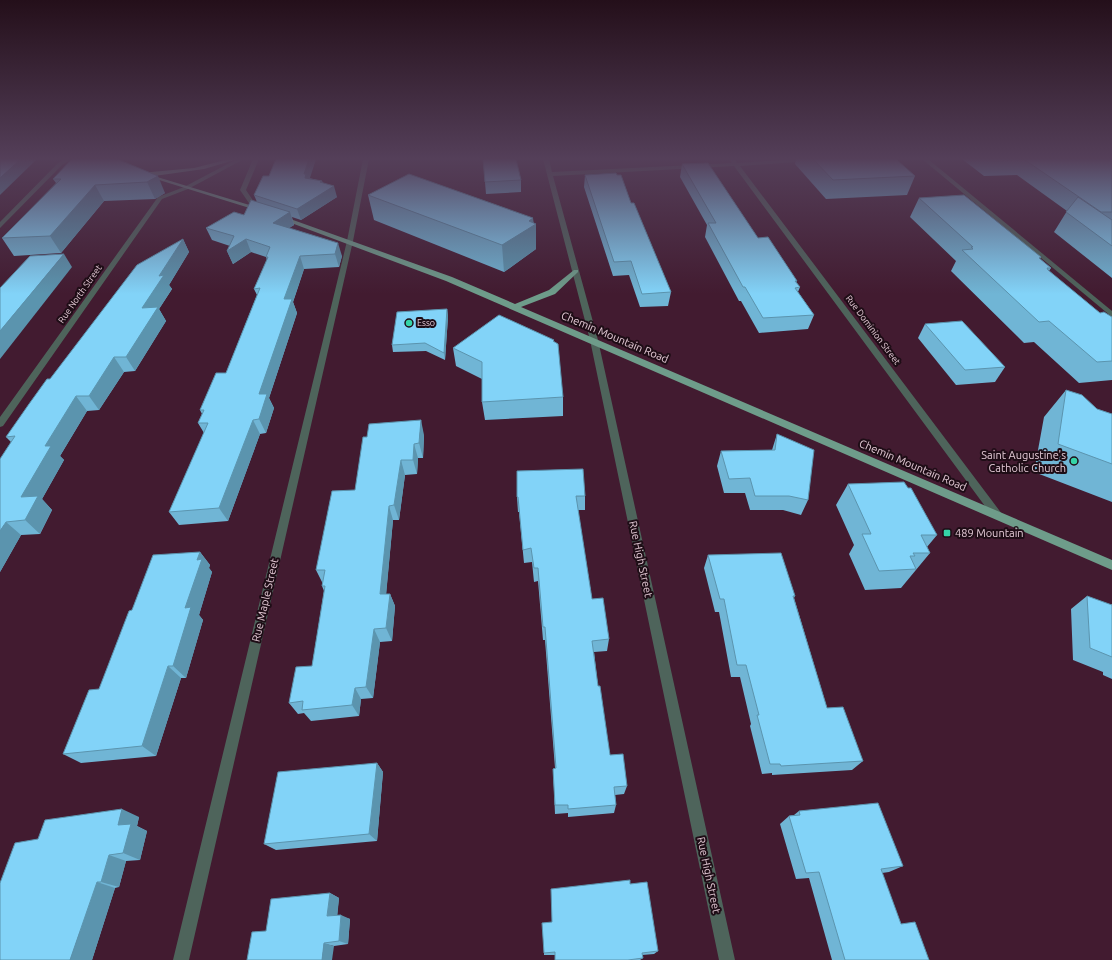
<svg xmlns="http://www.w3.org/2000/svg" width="1112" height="960" viewBox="0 0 1112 960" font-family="Ubuntu,sans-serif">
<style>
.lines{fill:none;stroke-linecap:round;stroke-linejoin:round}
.minor{fill:#4e645b;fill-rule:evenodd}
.major{fill:#6e9c8a;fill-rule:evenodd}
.wall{fill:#70b5d5}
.shaded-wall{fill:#5b94ae}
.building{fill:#82d3f8;stroke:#5b94ae}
.poi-dot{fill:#35d4a7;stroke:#1e0d16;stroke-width:1.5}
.labels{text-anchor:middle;stroke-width:4;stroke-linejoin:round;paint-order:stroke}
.far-street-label{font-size:9px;fill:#e4cad6;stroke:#1e0d16}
.far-poi-label{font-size:9px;fill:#e4cad6;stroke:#1e0d16;text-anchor:start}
.street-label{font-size:11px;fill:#e4cad6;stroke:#1e0d16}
.poi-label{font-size:11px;fill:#e4cad6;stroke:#1e0d16;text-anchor:end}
</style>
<rect width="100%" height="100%" fill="#421b30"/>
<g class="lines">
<g class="minor">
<polygon points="65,159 72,159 62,165 0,228 0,222 58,163"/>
<polygon points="237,159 244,159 188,189 162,199 3,426 0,427 0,417 158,197 184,187"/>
<polygon points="253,159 259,159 246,190 258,208 255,210 253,209 240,190"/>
<polygon points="363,159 369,159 353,241 189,960 173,960 347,241"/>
<polygon points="543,159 549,159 552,172 732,163 730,159 735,159 737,163 798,159 839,159 740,166 1002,514 1001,517 993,517 734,166 553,176 598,340 735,960 719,960 590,340"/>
<polygon points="922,159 928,159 1112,311 1112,317"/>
</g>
<g class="major">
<polygon points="229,159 238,159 204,169 154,176 263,209 263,211 259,211 143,175 151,172 194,168"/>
<polygon points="278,216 282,216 452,277 515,304 549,290 574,270 578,270 578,272 555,294 521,307 1112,560 1112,570 446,281 278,218"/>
</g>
</g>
<g class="wall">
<polygon points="117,159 165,193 155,199 104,201 61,253 14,256 2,238 56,183 53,179"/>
<polygon points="276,159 316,159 309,178 322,181 323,183 337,197 301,220 292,217 294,225 289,228 342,256 339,267 304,269 293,302 297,313 269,398 274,408 266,433 260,434 228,521 179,525 169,512 204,433 198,423 202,414 200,410 226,373 257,295 254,289 267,260 266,257 251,252 233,264 227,251 230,246 212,240 206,228 244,215 257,202 254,195 269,176"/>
<polygon points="483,159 521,180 521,192 486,194"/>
<polygon points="796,159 813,159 915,176 907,195 826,199 795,164"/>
<polygon points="962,159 1112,159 1112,278 1054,232 1067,211 1017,175 984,176"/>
<polygon points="682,164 758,238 797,281 796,282 800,287 798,292 814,315 808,329 759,333 741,301 739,301 705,237 707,225 680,177"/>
<polygon points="585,175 617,175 631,203 671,292 668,306 640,307 629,275 613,276 584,187"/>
<polygon points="368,195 534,223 536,249 504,272 374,220"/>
<polygon points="919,198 1041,257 1040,259 1051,268 1049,271 1100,313 1112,317 1112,380 1079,383 1034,342 1024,343 951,271 956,261 910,217"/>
<polygon points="183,239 189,252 169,285 172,289 159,309 166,321 135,371 124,372 99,410 87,411 60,456 64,460 42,499 52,510 40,534 21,535 0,572 11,442 6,437 50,379"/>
<polygon points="447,309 448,317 445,360 426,351 393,352 392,345"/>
<polygon points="925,324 1005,367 995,382 956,385 918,338"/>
<polygon points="554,342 563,397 563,416 485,420 482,402 482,379 456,366 453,348"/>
<polygon points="1066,390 1097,409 1112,414 1112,502 1034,472 1044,417"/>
<polygon points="777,434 808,500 801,515 783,510 750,510 745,493 724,493 717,466 721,451 772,450"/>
<polygon points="424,435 423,458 418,458 417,474 405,475 399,520 393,520 386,594 390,594 395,606 392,641 380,642 373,698 361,699 359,716 311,721 304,713 298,714 289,703 312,666 324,591 322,586 322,582 316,570 355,490"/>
<polygon points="848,484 908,488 937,535 927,547 930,553 901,588 865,590 849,554 854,545 836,505"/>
<polygon points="585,496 585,510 578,510 592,599 609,639 607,651 594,652 598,686 610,755 627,786 624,794 615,795 616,805 614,813 568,817 568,813 555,814 553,769 555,768 545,640 543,640 538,581 534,582 532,562 524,563 519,512 518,512 517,497"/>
<polygon points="200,552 210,565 209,568 212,572 199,615 203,620 186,678 181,678 156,756 81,763 63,754 99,689 132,610"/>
<polygon points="708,555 795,596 794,598 827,708 863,761 852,770 772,775 772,773 762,774 750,726 751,724 740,677 731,677 719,612 715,612 704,568"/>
<polygon points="1087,596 1111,605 1112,604 1112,679 1103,675 1103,672 1073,660 1071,609"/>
<polygon points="377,763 383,772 377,841 276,850 264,844"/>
<polygon points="799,811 903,866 889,872 882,873 901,924 929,960 832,960 809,878 796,879 780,824 789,816 794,815"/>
<polygon points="139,817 137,826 147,831 140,860 126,861 119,887 115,888 92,960 38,839"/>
<polygon points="630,884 658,951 654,954 642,955 643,958 640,960 555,960 555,955 544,955 544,953 552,922"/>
<polygon points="330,893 339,898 337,915 350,919 348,944 334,946 266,931"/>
</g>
<g class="shaded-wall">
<polygon points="21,159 37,159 0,195 0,178"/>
<polygon points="309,159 316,159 309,181 308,189 304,174"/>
<polygon points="158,176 165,193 155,199 147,182"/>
<polygon points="322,181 325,191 334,186 337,197 301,220 297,209 320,182"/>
<polygon points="95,185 104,201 61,253 50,236"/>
<polygon points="290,212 294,225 277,236 273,223"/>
<polygon points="533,218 534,225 536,224 536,249 504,272 502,245 529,221"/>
<polygon points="183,239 189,252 169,285 172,289 159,309 166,321 135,371 126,357 142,308 159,276"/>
<polygon points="246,239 251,252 233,264 227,251"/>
<polygon points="338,243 342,256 339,267 335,254"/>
<polygon points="64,254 72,267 0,359 0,331"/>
<polygon points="300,256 304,269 293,302 297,313 269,398 274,408 266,433 259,419 259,394 284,299"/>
<polygon points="447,309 448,317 445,360 444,353"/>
<polygon points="114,357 124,372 99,410 89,396"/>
<polygon points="76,396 87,411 60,456 64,460 42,499 52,510 40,534 25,520 21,497 45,446"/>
<polygon points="253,420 260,434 228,521 219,508"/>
<polygon points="421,420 424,435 423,458 419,443"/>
<polygon points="414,444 418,458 417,474 413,460"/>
<polygon points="401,460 405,475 399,520 394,505"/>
<polygon points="389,506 393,520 385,607 380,594"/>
<polygon points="6,522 21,535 0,572 0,531"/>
<polygon points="200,552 210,565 209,568 212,572 199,615 203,620 186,678 173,666 185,608 197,560"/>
<polygon points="390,594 395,606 392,641 386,628"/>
<polygon points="374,629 380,642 373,698 366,687"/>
<polygon points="168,666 181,678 156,756 142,746"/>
<polygon points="355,688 361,699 359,716 352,705"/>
<polygon points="377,763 383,772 377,841 369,834"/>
<polygon points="122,809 139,817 137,826 147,831 140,860 123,853 118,825"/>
<polygon points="109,855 126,861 119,887 101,882"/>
<polygon points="97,882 115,888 92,960 70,960"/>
<polygon points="330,893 339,898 337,920 327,916"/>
<polygon points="341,915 350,919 348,944 339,941"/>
<polygon points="324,943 334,946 332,960 322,960"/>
</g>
<g class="building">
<polygon points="0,159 21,159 0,178"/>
<polygon points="72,159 117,159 158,176 147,182 95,185 50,236 2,238 61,179 53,179"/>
<polygon points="276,159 309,159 304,174 306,174 305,178 322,181 320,182 334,186 297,209 254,195 263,176 269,176"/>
<polygon points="483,159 516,159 521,180 485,182"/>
<polygon points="813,159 896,159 915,176 833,180"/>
<polygon points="989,159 1112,159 1112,212 1101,212 1025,160 992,161"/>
<polygon points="708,163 758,238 768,237 797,281 795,281 800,287 795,288 814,315 763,318 745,287 743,287 708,223 716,223 682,164"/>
<polygon points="616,173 617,175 621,175 631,203 634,203 671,292 642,294 631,261 614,262 585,175"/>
<polygon points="409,174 533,218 529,221 536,224 502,245 368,195"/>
<polygon points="964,195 1041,257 1039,258 1051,268 1047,268 1048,270 1100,313 1104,312 1112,317 1112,361 1097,362 1049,321 1039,322 962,250 973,249 971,247 973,247 919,198"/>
<polygon points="1078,197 1112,220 1112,246 1066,212"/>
<polygon points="251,200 290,212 273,223 338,243 335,254 300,256 284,299 292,299 259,394 267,394 259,419 253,420 219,508 169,512 208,423 198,423 204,410 200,410 216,373 226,373 260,288 254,289 268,257 266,257 270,247 246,239 227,251 234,236 206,228 234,212 244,215"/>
<polygon points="183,239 159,276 164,275 142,308 158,307 126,357 114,357 89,396 76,396 45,446 51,446 21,497 38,496 25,520 6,522 0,531 0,459 15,436 6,437 29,404 47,379 50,379 137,265"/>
<polygon points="64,254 0,331 0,288 30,256"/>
<polygon points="447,309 444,353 425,343 392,345 397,312"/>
<polygon points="499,315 554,340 553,341 558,344 563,397 482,402 482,362 453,348"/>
<polygon points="962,321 1005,367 965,370 925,324"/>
<polygon points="1066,390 1082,395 1097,409 1112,414 1112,464 1058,444"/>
<polygon points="421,420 419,443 414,444 413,460 401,460 394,505 389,506 380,594 390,594 386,628 374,629 366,687 355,688 352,705 302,710 303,701 289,703 296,667 312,666 325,586 322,586 325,570 316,570 332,491 355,490 363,437 367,437 369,424"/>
<polygon points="777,434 814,450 808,500 789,496 755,496 750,478 729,479 721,451 775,450"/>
<polygon points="583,469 585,496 576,496 592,599 603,598 609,639 592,641 598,686 600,686 610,755 623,754 627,786 614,787 616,805 568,809 568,805 555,805 553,769 556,768 545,627 543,627 538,568 534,568 531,548 523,550 518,497 517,497 517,471"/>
<polygon points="904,482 908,488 911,488 937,535 921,535 930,553 913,553 915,556 910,556 916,569 879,571 862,534 871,534 848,484"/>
<polygon points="200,552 197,560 202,559 185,608 191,607 173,666 168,666 142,746 63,754 89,690 99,689 129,611 132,610 153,555"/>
<polygon points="781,553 795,596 793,596 827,708 843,707 863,761 781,766 780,764 770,764 757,715 759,715 746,665 737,665 724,599 720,599 708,555"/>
<polygon points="1087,596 1112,605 1112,657 1090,648"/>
<polygon points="377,763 369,834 264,844 278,772"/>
<polygon points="878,803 903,866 881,869 901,924 915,922 929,960 845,960 819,872 806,873 789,816 800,815 799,811"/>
<polygon points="122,809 118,825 131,824 123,853 109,855 101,882 97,882 70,960 0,960 0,883 15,843 38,839 45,820"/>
<polygon points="630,880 630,884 647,882 658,951 642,953 643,958 628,960 555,960 555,952 544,953 542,923 552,922 551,889"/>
<polygon points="330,893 327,916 341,915 339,941 324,943 322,960 247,960 252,932 266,931 271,899"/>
</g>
<linearGradient id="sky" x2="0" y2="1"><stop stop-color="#240f1a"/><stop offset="0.54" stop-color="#543f59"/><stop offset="1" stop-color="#543f59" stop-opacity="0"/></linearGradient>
<rect width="1112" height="294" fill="url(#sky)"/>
<g class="poi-dot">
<circle cx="409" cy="323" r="4"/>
<circle cx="1074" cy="461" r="4"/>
<rect x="943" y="529" width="8" height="8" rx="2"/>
</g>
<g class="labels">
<g class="far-street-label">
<text transform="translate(80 294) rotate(-55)" y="3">Rue North Street</text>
<text transform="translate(873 330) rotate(53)" y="3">Rue Dominion Street</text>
</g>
<g class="far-poi-label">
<text x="417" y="326">Esso</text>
</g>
<g class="street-label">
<text transform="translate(615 337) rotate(23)" y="4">Chemin Mountain Road</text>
<text transform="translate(913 465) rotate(23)" y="4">Chemin Mountain Road</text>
<text transform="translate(641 559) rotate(78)" y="4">Rue High Street</text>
<text transform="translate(265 600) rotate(-77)" y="4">Rue Maple Street</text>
<text transform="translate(709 875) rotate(78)" y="4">Rue High Street</text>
</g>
<g class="poi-label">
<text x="1066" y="459">Saint Augustine's<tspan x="1066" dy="13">Catholic Church</tspan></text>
<text x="955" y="537" text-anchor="start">489 Mountain</text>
</g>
</g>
</svg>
